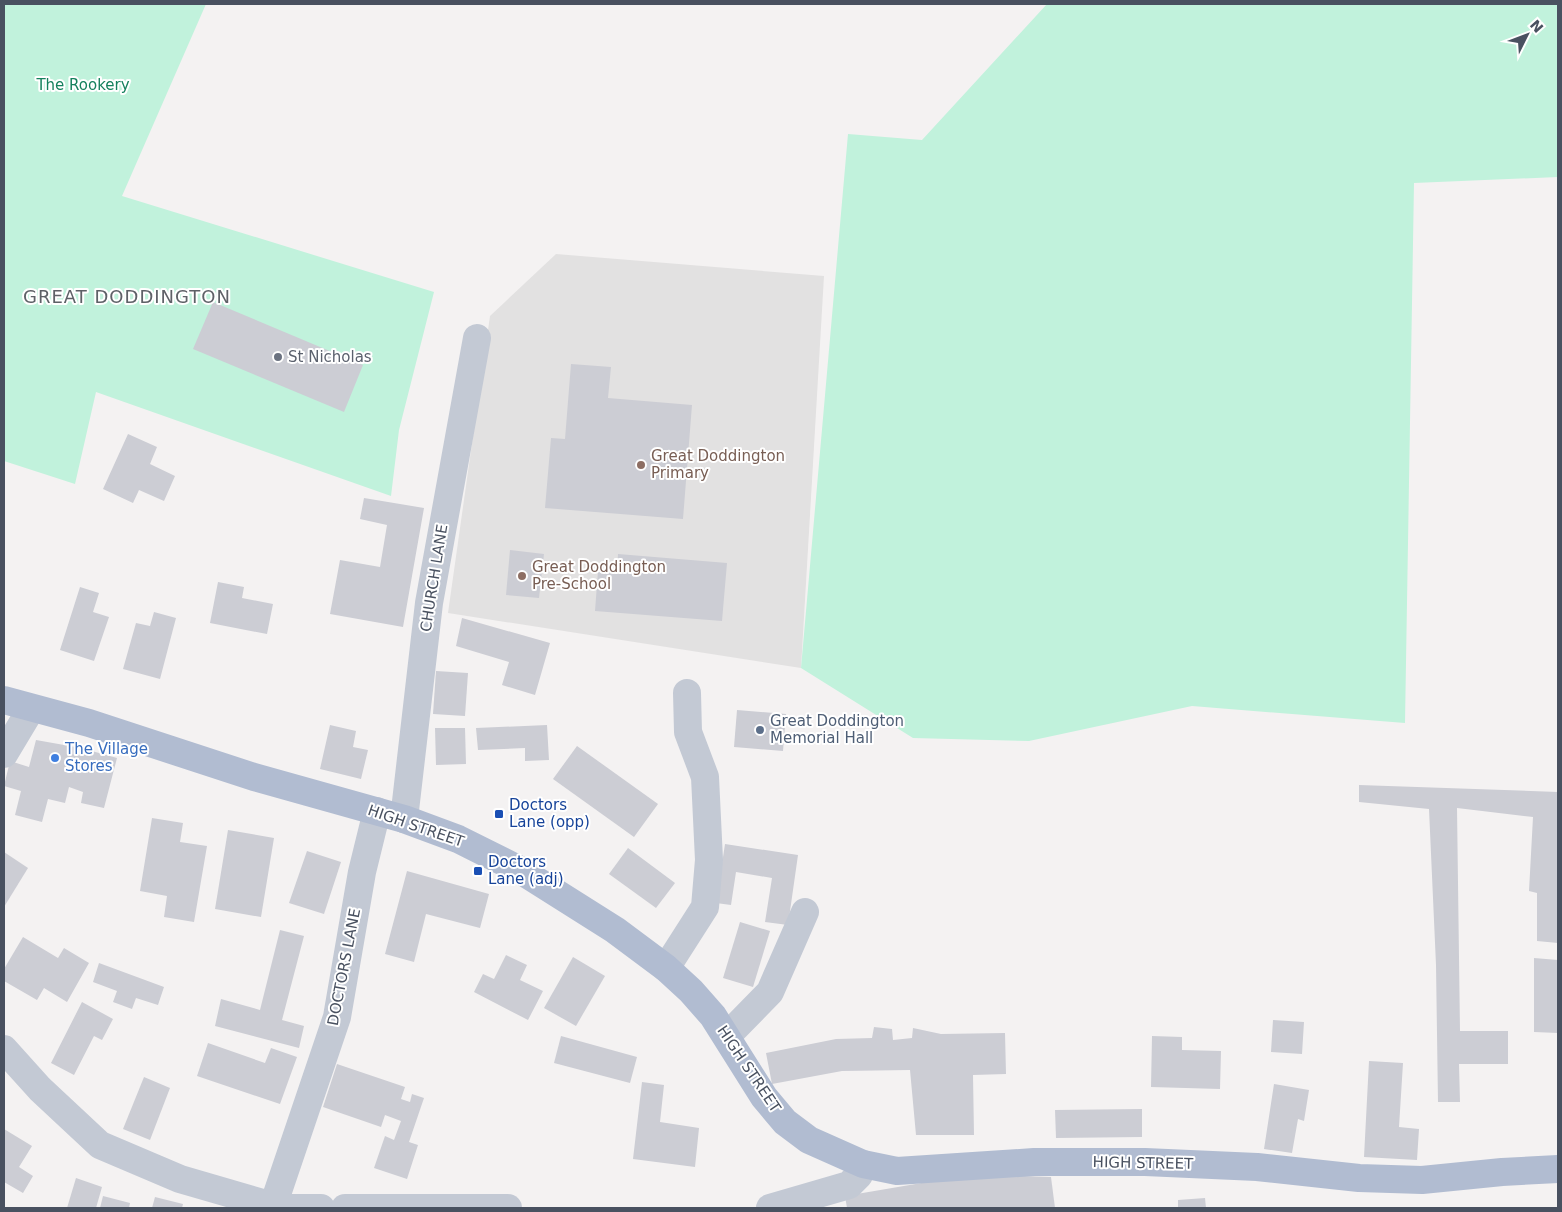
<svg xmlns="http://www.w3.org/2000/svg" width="1562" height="1212" viewBox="0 0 1562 1212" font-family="'DejaVu Sans',sans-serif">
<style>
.education{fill:#e2e1e1}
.green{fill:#c1f2dc}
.building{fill:#cccdd4}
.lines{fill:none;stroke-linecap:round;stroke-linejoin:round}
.minor{stroke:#c3c9d4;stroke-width:28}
.major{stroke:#b1bcd1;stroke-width:28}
.worship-dot{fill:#6b7280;stroke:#fff;stroke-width:2}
.education-dot{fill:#8d6e63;stroke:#fff;stroke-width:2}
.service-dot{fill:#5c6f8a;stroke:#fff;stroke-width:2}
.shop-dot{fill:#3f7fe0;stroke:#fff;stroke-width:2}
.transit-dot{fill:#1a4fb4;stroke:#fff;stroke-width:2}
.labels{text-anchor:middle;stroke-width:4;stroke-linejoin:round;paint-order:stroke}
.park-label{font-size:15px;fill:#15815d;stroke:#fff}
.worship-label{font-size:15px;fill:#5b616d;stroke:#fff;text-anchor:start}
.education-label{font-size:15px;fill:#785e54;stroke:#fff;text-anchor:start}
.street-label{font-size:15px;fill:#495160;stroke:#fff}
.service-label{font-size:15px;fill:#4e5e75;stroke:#fff;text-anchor:start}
.shop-label{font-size:15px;fill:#366cbe;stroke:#fff;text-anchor:start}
.transit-label{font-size:15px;fill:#164399;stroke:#fff;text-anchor:start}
.quarter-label{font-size:18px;letter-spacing:1px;fill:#5e6167;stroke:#fff}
</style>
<rect width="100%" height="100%" fill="#f4f2f2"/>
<polygon class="education" points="556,254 824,276 801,668 448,613 490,316"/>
<g class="green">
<polygon points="4,4 206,4 122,196 434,292 399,430 391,496 96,392 75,484 4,461"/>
<polygon points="1047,4 1558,4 1558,177 1414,183 1405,723 1192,706 1029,741 913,738 801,668 848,134 922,140"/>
</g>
<g class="building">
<polygon points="213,302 363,365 344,412 193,349"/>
<polygon points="571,364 611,367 608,398 692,405 683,519 545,508 551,438 565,439"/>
<polygon points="128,434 157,447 150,464 175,476 164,501 139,490 133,503 103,489"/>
<polygon points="364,498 424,508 403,627 330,614 340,560 380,567 387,525 360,519"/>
<polygon points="510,550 544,554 539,598 506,595"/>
<polygon points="618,554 727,563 722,621 595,611 598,571 617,572"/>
<polygon points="218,582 244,587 242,598 273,604 267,634 210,623"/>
<polygon points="80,587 99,593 93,612 109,617 94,661 60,650"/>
<polygon points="154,612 176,618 160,679 123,669 136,623 150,626"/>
<polygon points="462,618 550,643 535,695 502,685 509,662 456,646"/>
<polygon points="436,671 468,673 465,716 433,714"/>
<polygon points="737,710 786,714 783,751 734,747"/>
<polygon points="330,725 356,731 353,747 368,750 361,779 320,769"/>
<polygon points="547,725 549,760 525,761 525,748 478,750 476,728"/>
<polygon points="435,728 465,728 466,764 436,765"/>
<polygon points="36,740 81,748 117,758 104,808 81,803 83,792 69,787 65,803 48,799 42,822 15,815 21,791 4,786 10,761 29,767"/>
<polygon points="577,746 658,804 634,837 553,779"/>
<polygon points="1359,785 1558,792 1558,943 1537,941 1537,893 1529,891 1533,817 1457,808 1460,1031 1508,1031 1508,1064 1459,1064 1460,1102 1438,1102 1436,965 1429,809 1359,802"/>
<polygon points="152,818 183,823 180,842 207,846 194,922 164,917 167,896 140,891"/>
<polygon points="228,830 274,838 261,917 215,909"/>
<polygon points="725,844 798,855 788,925 765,922 772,878 736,872 731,905 716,903"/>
<polygon points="628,848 675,883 656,908 609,874"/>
<polygon points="307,851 341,862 324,914 289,903"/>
<polygon points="4,852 28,868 4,907"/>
<polygon points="407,871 489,894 480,928 426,914 414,962 385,954"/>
<polygon points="740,922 770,931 753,987 723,978"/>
<polygon points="280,930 304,936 282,1020 304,1026 299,1048 215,1026 221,999 260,1010"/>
<polygon points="23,937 58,958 64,948 89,963 67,1002 44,988 37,1000 4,981 4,969"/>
<polygon points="506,955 527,965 520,980 543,991 528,1020 474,992 483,974 494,979"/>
<polygon points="573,957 605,976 576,1026 544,1008"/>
<polygon points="1534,958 1558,960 1558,1033 1534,1032"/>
<polygon points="99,963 164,987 158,1005 136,998 132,1009 113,1002 117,991 93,982"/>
<polygon points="82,1002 113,1019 102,1040 94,1036 74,1075 51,1063"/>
<polygon points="1273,1020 1304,1022 1302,1054 1271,1052"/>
<polygon points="874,1027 892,1029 893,1040 912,1038 913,1028 941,1034 1005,1033 1006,1074 973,1075 974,1135 916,1135 910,1070 842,1071 772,1084 766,1053 836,1039 872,1038"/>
<polygon points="561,1036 637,1057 630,1083 554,1063"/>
<polygon points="1152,1036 1182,1037 1182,1050 1221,1051 1220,1089 1151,1087"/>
<polygon points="208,1043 265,1063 271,1048 297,1057 280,1104 197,1076"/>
<polygon points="1369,1061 1403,1063 1399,1127 1419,1129 1417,1160 1364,1157"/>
<polygon points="337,1064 405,1087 401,1099 410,1102 412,1094 424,1098 409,1142 418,1145 407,1179 374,1168 385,1136 394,1140 401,1121 385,1115 381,1127 323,1107"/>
<polygon points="144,1077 170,1088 150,1140 123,1129"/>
<polygon points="642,1082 664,1085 660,1122 699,1128 695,1167 633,1159"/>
<polygon points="1274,1084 1309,1090 1304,1121 1298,1119 1292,1153 1264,1149"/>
<polygon points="1142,1109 1142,1137 1056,1138 1055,1110"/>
<polygon points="4,1129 32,1146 19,1167 33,1176 23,1193 4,1182"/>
<polygon points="993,1175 1051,1177 1055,1208 847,1208 845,1196 945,1179"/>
<polygon points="76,1178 102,1187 96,1208 67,1208"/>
<polygon points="103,1196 130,1203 129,1208 100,1208"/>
<polygon points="155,1197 183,1204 182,1208 152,1208"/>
<polygon points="1205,1198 1206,1208 1178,1208 1178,1200"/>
</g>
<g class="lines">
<g class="minor">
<polyline points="4,754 31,709"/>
<polyline points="404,819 429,603 477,338"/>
<polyline points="666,968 705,907 709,860 705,777 688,732 687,693"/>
<polyline points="727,1036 770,992 805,912"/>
<polyline points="4,1049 40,1089 100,1145 180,1179 273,1206 279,1208 321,1208"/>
<polyline points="273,1206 337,1017 362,872 377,811"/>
<polyline points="345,1208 508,1208"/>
<polyline points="770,1208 849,1185 859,1175 863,1164"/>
</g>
<polyline class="major" points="4,700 89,723 254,777 404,819 458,839 520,870 615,930 666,968 691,991 713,1016 764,1097 785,1122 809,1140 863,1164 897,1171 1034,1162 1145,1162 1257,1167 1359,1178 1422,1180 1502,1172 1558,1169"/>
</g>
<circle class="worship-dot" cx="278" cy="357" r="5"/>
<g class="education-dot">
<circle cx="641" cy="465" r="5"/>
<circle cx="522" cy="576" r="5"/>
</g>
<circle class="service-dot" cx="760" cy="730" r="5"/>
<circle class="shop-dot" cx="55" cy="758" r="5"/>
<g class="transit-dot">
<rect x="494" y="809" width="10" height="10" rx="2.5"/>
<rect x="473" y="866" width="10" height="10" rx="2.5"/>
</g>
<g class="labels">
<g class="park-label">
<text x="83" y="90">The Rookery</text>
</g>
<g class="worship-label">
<text x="288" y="362">St Nicholas</text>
</g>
<g class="education-label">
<text x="651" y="461">Great Doddington<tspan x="651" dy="17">Primary</tspan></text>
<text x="532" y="572">Great Doddington<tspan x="532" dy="17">Pre-School</tspan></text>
</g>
<g class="street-label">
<text transform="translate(434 578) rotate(-81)" y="5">CHURCH LANE</text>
<text transform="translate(416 826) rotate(19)" y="5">HIGH STREET</text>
<text transform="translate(344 967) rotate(-79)" y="5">DOCTORS LANE</text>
<text transform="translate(749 1069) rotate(56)" y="5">HIGH STREET</text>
<text transform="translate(1143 1163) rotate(1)" y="5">HIGH STREET</text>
</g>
<g class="service-label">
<text x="770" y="726">Great Doddington<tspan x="770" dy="17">Memorial Hall</tspan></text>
</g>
<g class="shop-label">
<text x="65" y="754">The Village<tspan x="65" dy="17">Stores</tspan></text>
</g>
<g class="transit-label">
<text x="509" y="810">Doctors<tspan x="509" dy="17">Lane (opp)</tspan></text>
<text x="488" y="867">Doctors<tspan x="488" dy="17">Lane (adj)</tspan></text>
</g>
<g class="quarter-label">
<text x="127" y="303">GREAT DODDINGTON</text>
</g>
</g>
<rect width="1562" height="1212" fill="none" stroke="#495160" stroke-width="10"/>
<g transform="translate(1527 35) rotate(48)" stroke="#ffffff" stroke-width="4" paint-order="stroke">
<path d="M0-4L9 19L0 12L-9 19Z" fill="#495160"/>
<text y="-8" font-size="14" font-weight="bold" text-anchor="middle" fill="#495160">N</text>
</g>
</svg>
